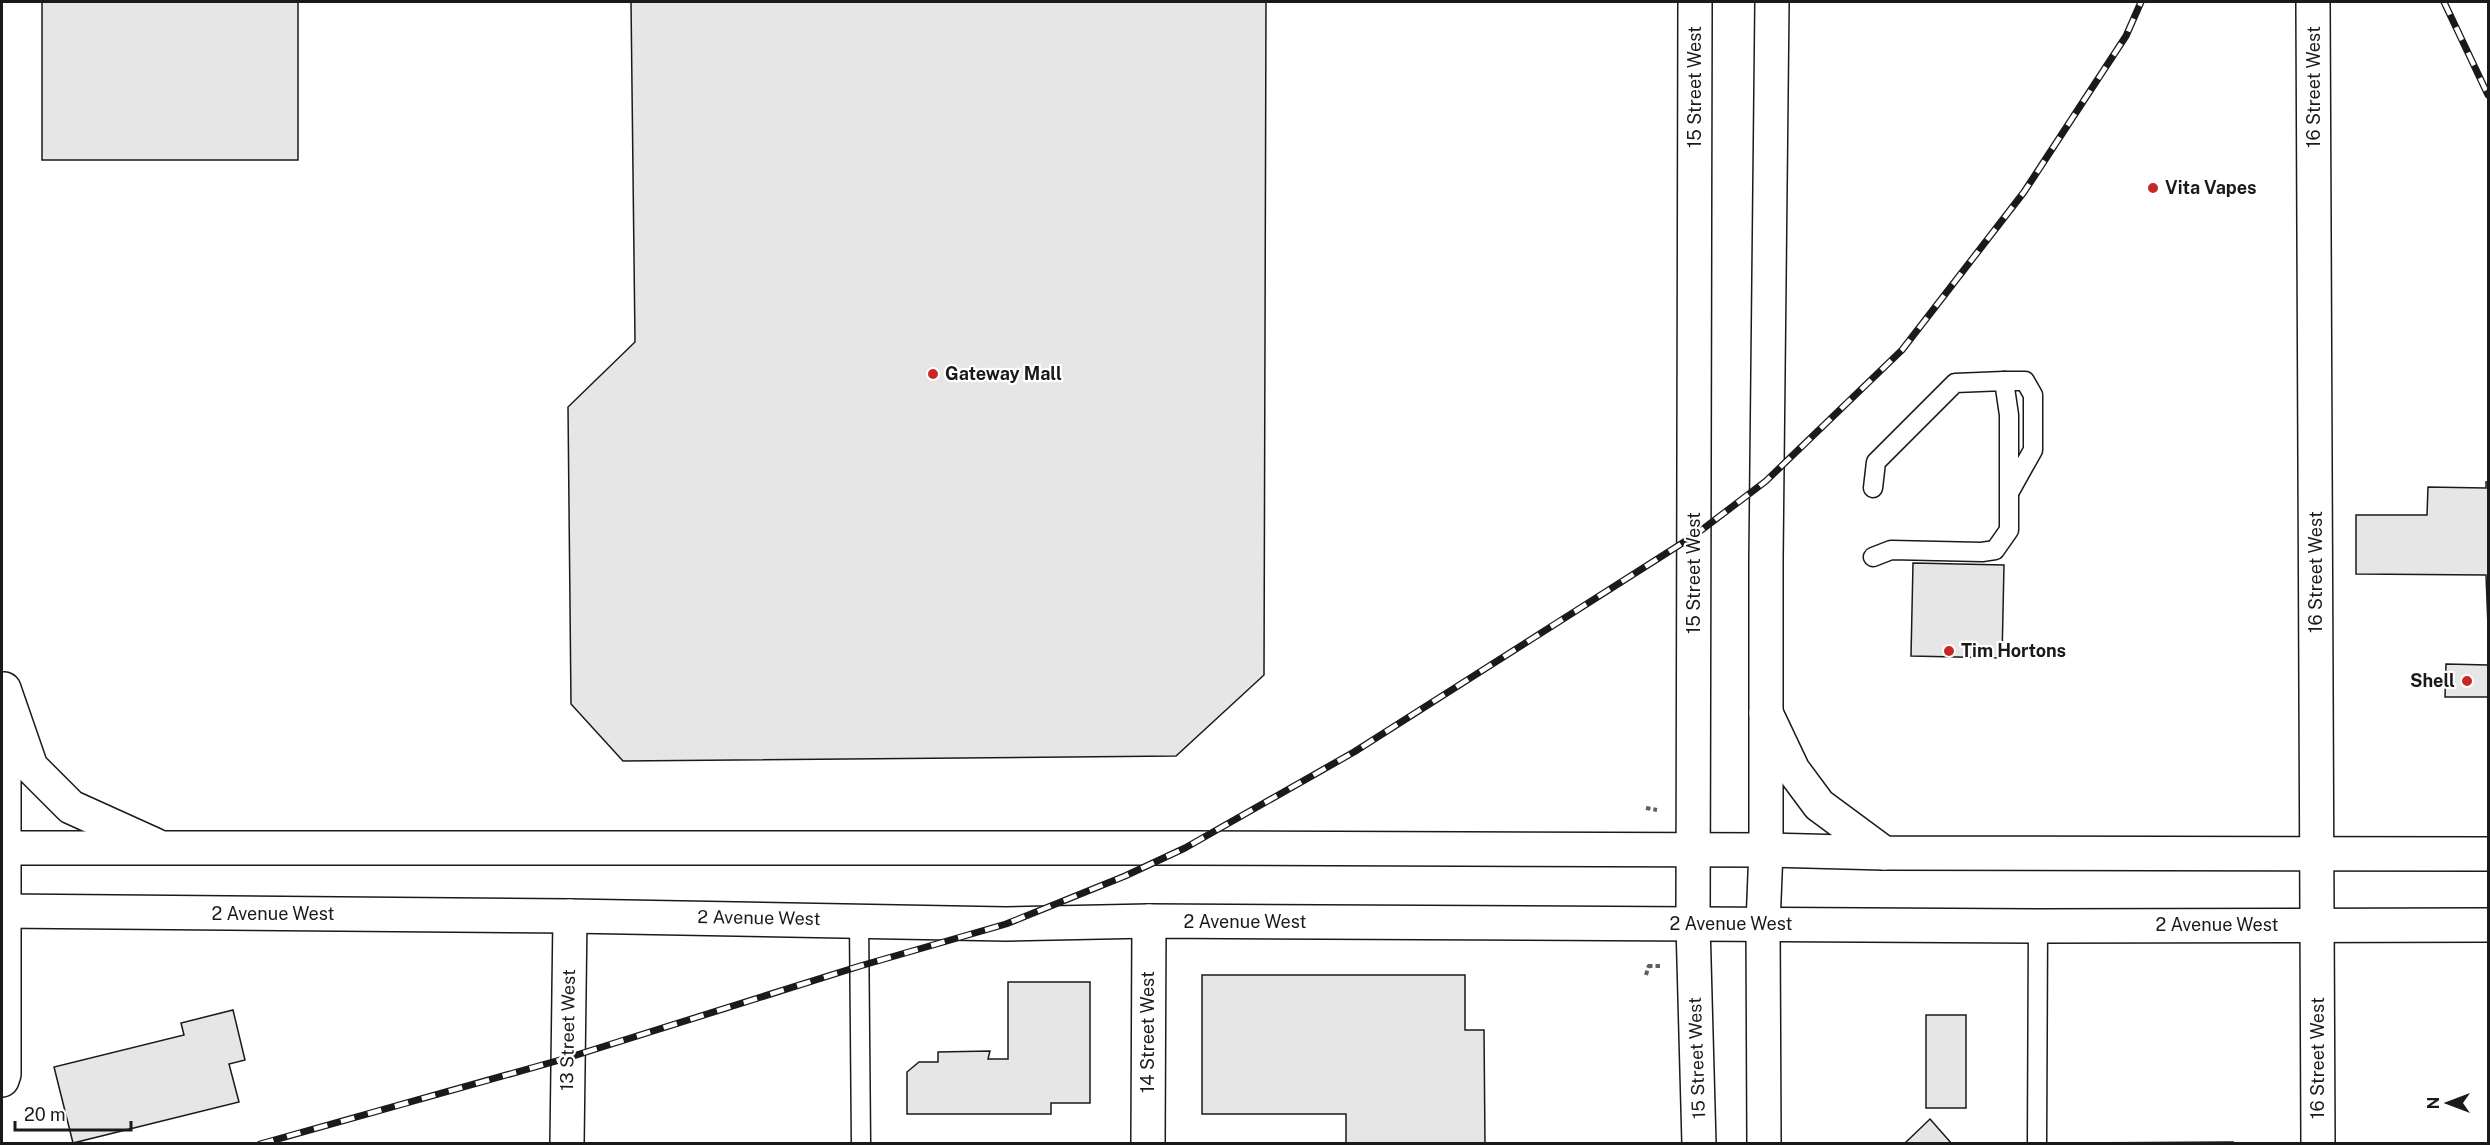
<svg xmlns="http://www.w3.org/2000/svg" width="2490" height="1145" viewBox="0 0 2490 1145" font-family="'Public Sans',sans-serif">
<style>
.building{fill:#e6e6e6;stroke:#1a1a1a;stroke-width:1.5}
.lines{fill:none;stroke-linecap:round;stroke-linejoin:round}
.service-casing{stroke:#1a1a1a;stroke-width:21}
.minor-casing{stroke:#1a1a1a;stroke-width:36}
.tertiary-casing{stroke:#1a1a1a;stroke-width:36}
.secondary-casing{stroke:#1a1a1a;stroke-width:36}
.primary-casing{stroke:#1a1a1a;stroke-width:36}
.trunk-casing{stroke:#1a1a1a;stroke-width:36}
.path{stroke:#5f5f5f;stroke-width:4;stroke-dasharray:4.5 3;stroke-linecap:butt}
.service{stroke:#fff;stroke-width:18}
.minor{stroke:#fff;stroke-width:33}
.tertiary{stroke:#fff;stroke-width:33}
.secondary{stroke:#fff;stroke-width:33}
.primary{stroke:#fff;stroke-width:33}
.trunk{stroke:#fff;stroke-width:33}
.rail-casing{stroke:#1a1a1a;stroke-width:7}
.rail{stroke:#fff;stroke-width:4.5;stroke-dasharray:14;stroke-linecap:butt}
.poi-dot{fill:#c62828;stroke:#fff;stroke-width:2}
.labels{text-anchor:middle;stroke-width:4.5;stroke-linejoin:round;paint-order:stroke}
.street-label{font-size:18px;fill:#1a1a1a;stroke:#fff}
.poi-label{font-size:18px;font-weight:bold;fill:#1a1a1a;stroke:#fff;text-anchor:start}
</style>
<rect width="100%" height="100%" fill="#fff"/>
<g class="building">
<rect x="42" y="2" width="256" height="158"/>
<polygon points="631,2 1266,2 1264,675 1176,756 623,761 571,704 568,407 635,342"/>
<polygon points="2486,482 2488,482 2488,627 2486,575 2356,574 2356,515 2427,515 2428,487 2486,488"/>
<polygon points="1913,563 2004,565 2002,658 1911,656"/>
<polygon points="2446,664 2488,665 2488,697 2445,697"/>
<polygon points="1202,975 1465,975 1465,1030 1484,1030 1485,1144 1346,1144 1346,1114 1202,1114"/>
<polygon points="1008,982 1090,982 1090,1103 1051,1103 1051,1114 907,1114 907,1072 919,1062 938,1062 938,1052 990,1051 988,1059 1008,1059"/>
<polygon points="233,1010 245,1060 229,1064 239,1102 73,1143 54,1067 184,1035 181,1023"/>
<rect x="1926" y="1015" width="40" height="93"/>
<polygon points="1930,1119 1952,1144 1904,1144"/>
<polygon points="2233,1142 2233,1144 2067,1143"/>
</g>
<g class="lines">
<defs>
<g id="service">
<polyline points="2004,381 2025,381 2033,395 2033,450 2010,491"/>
<polyline points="1873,557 1891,550 1982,552 1995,550 2009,530 2009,415 2004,381 1955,383 1876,462 1873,488"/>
<polyline points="859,920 861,1144"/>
<polyline points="2037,1144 2038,926"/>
</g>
<g id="minor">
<polyline points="2313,2 2318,1144"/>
<polyline points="2,1080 4,1074 4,911"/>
<polyline points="567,1144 570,916"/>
<polyline points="1148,1144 1149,921"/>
</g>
<polyline id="tertiary" points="4,694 4,911"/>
<g id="secondary">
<polyline points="1693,924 1699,1144"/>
<polyline points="1763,924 1764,1144"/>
</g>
<g id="primary">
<polyline points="1693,924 1695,2"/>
<polyline points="1763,924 1766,850 1766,558 1772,2"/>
</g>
<g id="trunk">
<polyline points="4,689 31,767 71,807 155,845"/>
<polyline points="1766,713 1793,770 1819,805 1884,853"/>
<polyline points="2,848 1185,848 1766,850 1884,853 2488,854"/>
<polyline points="2,911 570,916 1006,924 1149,921 2038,926 2488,925"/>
</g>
</defs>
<use href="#service" class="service-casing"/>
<use href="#minor" class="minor-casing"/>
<use href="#tertiary" class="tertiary-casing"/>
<use href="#secondary" class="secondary-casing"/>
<use href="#primary" class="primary-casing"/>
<use href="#trunk" class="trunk-casing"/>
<g class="path">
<polyline points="1646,808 1657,810"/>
<polyline points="1648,966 1660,966"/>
<polyline points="1646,975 1649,965"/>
</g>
<use href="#service" class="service"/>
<use href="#minor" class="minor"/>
<use href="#tertiary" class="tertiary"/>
<use href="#secondary" class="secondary"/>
<use href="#primary" class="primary"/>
<use href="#trunk" class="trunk"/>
<defs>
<g id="rail">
<polyline points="2444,2 2488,95"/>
<polyline points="260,1144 567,1058 860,966 1006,924 1125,876 1185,848 1354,752 1695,535 1766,481 1902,350 2024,192 2126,36 2141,2"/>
</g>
</defs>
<use href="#rail" class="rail-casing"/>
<use href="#rail" class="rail"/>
</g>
<g class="poi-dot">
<circle cx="2153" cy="188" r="6"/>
<circle cx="933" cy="374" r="6"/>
<circle cx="1949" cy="651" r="6"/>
<circle cx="2467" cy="681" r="6"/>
</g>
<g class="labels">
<g class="street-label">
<text transform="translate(1695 87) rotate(-90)" y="6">15 Street West</text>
<text transform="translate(2314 87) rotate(-90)" y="6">16 Street West</text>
<text transform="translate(2316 572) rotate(-90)" y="6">16 Street West</text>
<text transform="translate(1694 573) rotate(-90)" y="6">15 Street West</text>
<text x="273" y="920">2 Avenue West</text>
<text transform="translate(759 918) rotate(1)" y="6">2 Avenue West</text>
<text x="1245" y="928">2 Avenue West</text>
<text x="1731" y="930">2 Avenue West</text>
<text x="2217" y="931">2 Avenue West</text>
<text transform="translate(568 1030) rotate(-89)" y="6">13 Street West</text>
<text transform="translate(1148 1032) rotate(-90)" y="6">14 Street West</text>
<text transform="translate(1697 1058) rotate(-92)" y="6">15 Street West</text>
<text transform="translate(2318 1058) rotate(-90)" y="6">16 Street West</text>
</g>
<g class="poi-label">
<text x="2165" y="194">Vita Vapes</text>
<text x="945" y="380">Gateway Mall</text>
<text x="1961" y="657">Tim Hortons</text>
<text x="2455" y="687" text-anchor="end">Shell</text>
</g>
</g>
<rect width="2490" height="1145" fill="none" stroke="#1a1a1a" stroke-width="6"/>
<g transform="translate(2448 1103) rotate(270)" stroke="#ffffff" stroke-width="4.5" paint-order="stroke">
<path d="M0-4.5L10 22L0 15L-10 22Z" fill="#1a1a1a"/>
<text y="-9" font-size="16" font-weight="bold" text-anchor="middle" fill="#1a1a1a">N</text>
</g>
<path d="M15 1121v9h116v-9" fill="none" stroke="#1a1a1a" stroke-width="3"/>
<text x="24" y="1121" font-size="18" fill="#1a1a1a" stroke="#ffffff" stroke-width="4.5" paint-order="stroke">20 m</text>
</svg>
